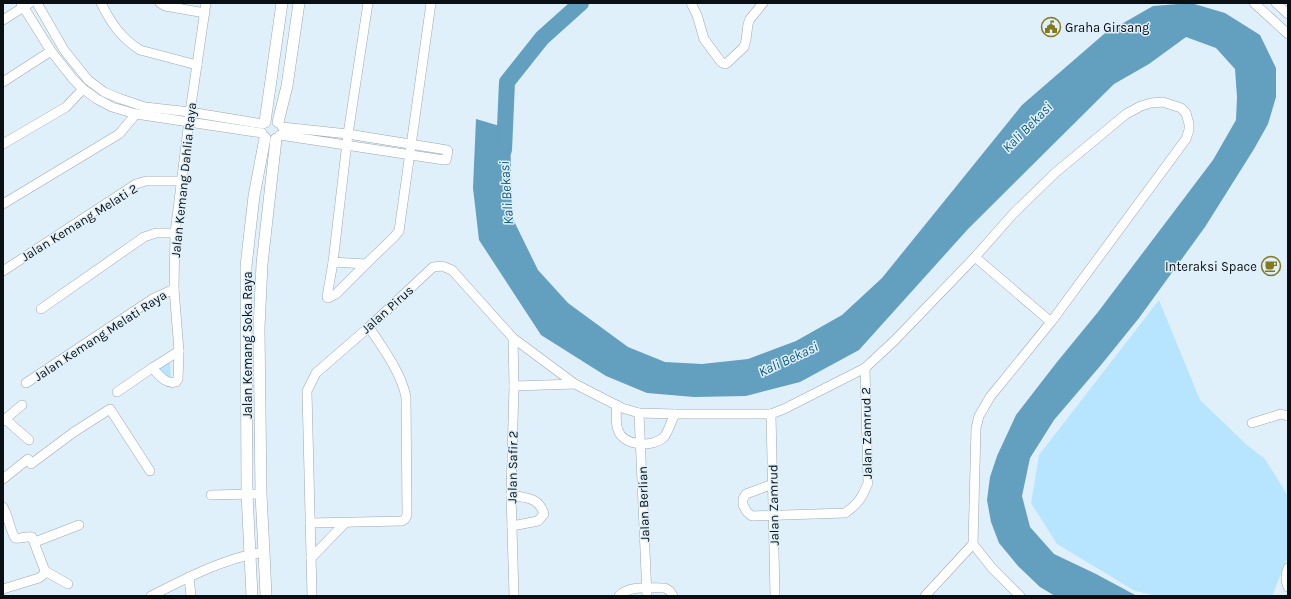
<svg xmlns="http://www.w3.org/2000/svg" width="1291" height="599" viewBox="0 0 1291 599" font-family="Karla,sans-serif">
<style>
.green{fill:#b7e5ff}
.water{fill:#639fbf}
.lines{fill:none;stroke-linecap:round;stroke-linejoin:round}
.river{stroke:#639fbf;stroke-width:16}
.minor-casing{stroke:#9aa9b2;stroke-width:10}
.tertiary-casing{stroke:#9aa9b2;stroke-width:12}
.minor{stroke:#fff;stroke-width:9}
.tertiary{stroke:#fff;stroke-width:11}
.labels{text-anchor:middle;stroke-width:3;stroke-linejoin:round;paint-order:stroke}
.poi-label{font-size:13px;fill:#090f12;stroke:#e0f0fa;text-anchor:start}
.street-label{font-size:13px;fill:#090f12;stroke:#e0f0fa}
.water-label{font-size:14px;font-style:italic;fill:#115d7e;stroke:#e0f0fa}
</style>
<rect width="100%" height="100%" fill="#e0f0fa"/>
<g class="green">
<polygon points="1159,300 1200,400 1248,446 1265,459 1288,496 1287,558 1273,594 1274,596 1158,596 1135,591 1057,544 1031,503 1039,455"/>
<polygon points="170,362 171,381 159,368"/>
</g>
<polygon class="water" points="1191,3 1225,13 1260,35 1276,68 1276,97 1268,124 1254,149 1205,227 1139,318 1101,365 1054,420 1030,458 1022,496 1030,527 1054,554 1096,574 1137,596 1055,596 1040,587 1018,566 999,543 991,522 987,500 990,477 997,456 1016,415 1057,362 1098,312 1213,160 1236,120 1237,97 1235,69 1216,48 1186,37 1149,64 1114,84 968,229 859,350 800,382 746,396 694,397 647,393 606,376 541,335 479,240 473,188 476,119 510,129 512,217 538,270 568,303 628,347 665,362 702,364 748,359 796,341 842,315 882,278 1022,105 1104,34 1153,6"/>
<g class="lines">
<polyline class="river" points="504,150 507,82 542,38 581,3"/>
<defs>
<g id="minor">
<polyline points="21,3 51,51 73,79 83,89 97,99 112,107 136,114 262,133"/>
<polyline points="37,3 64,50 88,80 104,92 121,99 145,107 190,112 263,124"/>
<path d="M101,3C111,23 121,38 140,50L197,65"/>
<polyline points="160,3 165,6 205,13"/>
<polyline points="368,3 348,134 333,262 366,264 394,237 399,231 431,3"/>
<polyline points="691,3 697,15 704,39 721,62 725,64 727,63 744,47 746,40 748,24 750,19 763,3"/>
<polyline points="1254,3 1288,34"/>
<polyline points="1276,3 1288,14"/>
<polyline points="3,20 30,3"/>
<polyline points="3,82 51,51"/>
<polyline points="280,135 444,160 446,160 448,151 447,150 348,134 282,127"/>
<polyline points="3,144 66,107 83,89"/>
<polyline points="3,204 119,134 136,114"/>
<polyline points="975,257 1051,322"/>
<polyline points="333,262 327,297 328,298 336,294 366,264"/>
<polyline points="3,271 136,184 146,181 181,181"/>
<polyline points="41,309 144,237 156,233 175,233"/>
<polyline points="513,338 514,386 511,495 514,596"/>
<path d="M152,368C159,375 166,385 176,382L178,379L179,351L174,289L175,233L190,112L206,3"/>
<polyline points="26,383 154,298 174,289"/>
<polyline points="514,386 575,384"/>
<polyline points="117,392 152,368 179,351"/>
<path d="M616,405C617,413 615,423 618,430C623,446 653,448 664,437C669,431 671,421 675,414"/>
<polyline points="639,413 647,596"/>
<polyline points="771,414 775,596"/>
<polyline points="5,419 29,440"/>
<polyline points="3,421 22,405"/>
<polyline points="1252,423 1281,414 1288,416"/>
<polyline points="3,479 28,459 31,464 74,432 110,409 150,471"/>
<path d="M773,484L746,494L743,499V505L747,512L752,516L845,513C858,504 862,498 868,483L865,368"/>
<polyline points="211,495 261,494"/>
<path d="M511,495C526,498 539,497 544,514L538,521L512,526"/>
<path d="M3,507C9,517 9,528 15,538C21,539 26,536 32,537L45,571L43,575L39,578L3,589"/>
<path d="M310,523L402,521L405,519L407,515L406,397C401,372 383,349 369,327"/>
<polyline points="35,542 79,525"/>
<polyline points="311,558 345,523"/>
<path d="M1288,568C1285,575 1285,580 1288,587"/>
<polyline points="45,571 68,584"/>
<polyline points="189,577 191,596"/>
<path d="M151,596C187,578 224,558 264,552"/>
<polyline points="312,596 307,391 316,373 369,327 433,267 442,266 452,270 513,338 575,384 622,408 639,413 675,414 771,414 784,409 865,368 895,340 975,257 1013,214 1055,173 1126,114 1141,106 1151,103 1163,102 1181,108 1186,113 1189,124 1189,130 1186,139 1051,322 990,397 979,416 976,428 973,544 992,568 1020,596"/>
<path d="M619,596C629,585 651,588 665,588L670,591L673,596"/>
<polyline points="925,596 973,544"/>
</g>
<g id="tertiary">
<polyline points="265,122 282,3"/>
<polyline points="278,122 287,86 299,3"/>
<polyline points="252,596 247,494 246,266 254,196 265,138"/>
<polyline points="266,596 264,552 261,494 259,328 262,264 276,139"/>
</g>
</defs>
<use href="#minor" class="minor-casing"/>
<use href="#tertiary" class="tertiary-casing"/>
<use href="#minor" class="minor"/>
<use href="#tertiary" class="tertiary"/>
</g>
<defs>
<symbol id="civic-ring" viewBox="-11 -11 22 22"><circle r="9.5" fill="#e0f0fa" stroke="#83791f" stroke-width="1.5"/><path d="M-.6-6.5H3V-4.5H.6V-3L4-1V1h2V6H-6V1h2V-1L-.6-3ZM-1.2 2.5V6h2.4V2.5Z" fill="#83791f"/></symbol>
<symbol id="cafe-ring" viewBox="-11 -11 22 22"><circle r="9.5" fill="#e0f0fa" stroke="#83791f" stroke-width="1.5"/><path d="M-5.5-4.5H6V0H3Q3 3.5 0 3.5H-2.5Q-5.5 3.5-5.5 0ZM3-3.2v2h1.7v-2ZM-6 4.5H4V6H-6Z" fill="#83791f"/></symbol>
</defs>
<g fill-rule="evenodd">
<use href="#civic-ring" x="1040" y="16" width="22" height="22"/>
<use href="#cafe-ring" x="1260" y="255" width="22" height="22"/>
</g>
<g class="labels">
<g class="poi-label">
<text x="1065" y="32">Graha Girsang</text>
<text x="1257" y="271" text-anchor="end">Interaksi Space</text>
</g>
<g class="street-label">
<text transform="translate(183 180) rotate(-84)" y="5">Jalan Kemang Dahlia Raya</text>
<text transform="translate(79 222) rotate(-32)" y="5">Jalan Kemang Melati 2</text>
<text transform="translate(387 309) rotate(-42)" y="5">Jalan Pirus</text>
<text transform="translate(100 335) rotate(-33)" y="5">Jalan Kemang Melati Raya</text>
<text transform="translate(247 345) rotate(-90)" y="5">Jalan Kemang Soka Raya</text>
<text transform="translate(866 433) rotate(-91)" y="5">Jalan Zamrud 2</text>
<text transform="translate(512 467) rotate(-89)" y="5">Jalan Safir 2</text>
<text transform="translate(643 504) rotate(-92)" y="5">Jalan Berlian</text>
<text transform="translate(773 505) rotate(-91)" y="5">Jalan Zamrud</text>
</g>
<g class="water-label">
<text transform="translate(1027 127) rotate(-45)" y="5">Kali Bekasi</text>
<text transform="translate(506 193) rotate(-94)" y="5">Kali Bekasi</text>
<text transform="translate(788 359) rotate(-25)" y="5">Kali Bekasi</text>
</g>
</g>
<rect width="1291" height="599" fill="none" stroke="#090f12" stroke-width="8"/>
</svg>
